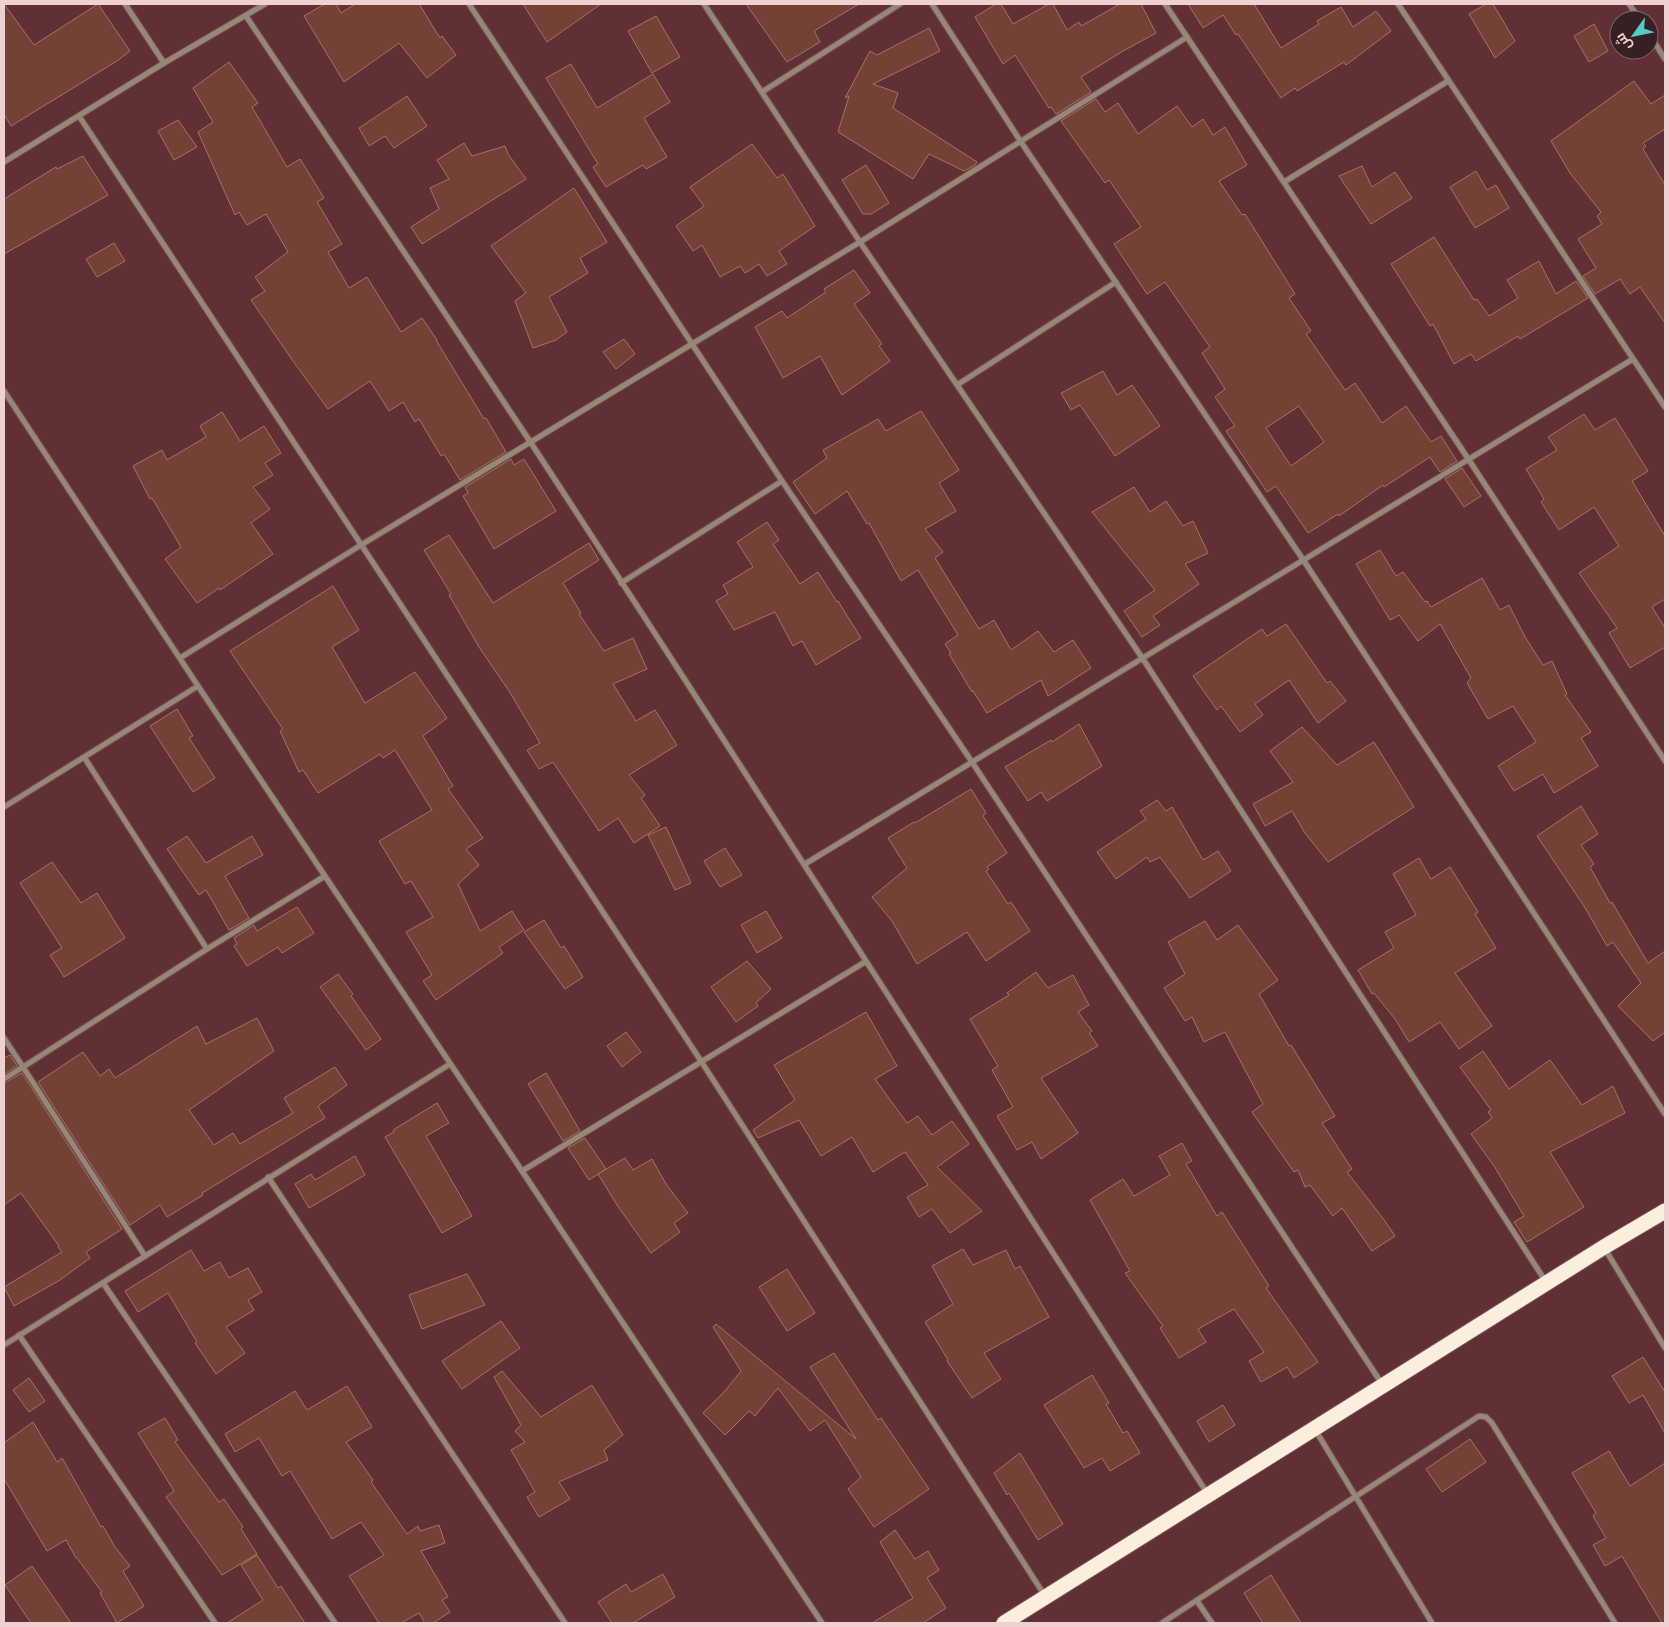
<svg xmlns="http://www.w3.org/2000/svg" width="1669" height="1627" viewBox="0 0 1669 1627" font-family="Commissioner,Cairo,sans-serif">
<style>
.building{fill:#724237;stroke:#a67265;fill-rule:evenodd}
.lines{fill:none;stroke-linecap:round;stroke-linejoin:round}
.street-casing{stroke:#7d5054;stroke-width:7}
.highway-casing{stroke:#7d5054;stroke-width:17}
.street{stroke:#968876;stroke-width:5}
.highway{stroke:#fbeedc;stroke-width:15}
</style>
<rect width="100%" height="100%" fill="#603035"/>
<g class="building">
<polygon points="4,4 34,45 98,4 130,51 117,61 11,126 4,114"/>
<polygon points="325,4 336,4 341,13 355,4 419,4 440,38 442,36 456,55 427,78 399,43 344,82 304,16"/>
<polygon points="523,4 601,4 547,42"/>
<polygon points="746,4 859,4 814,31 820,42 787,62"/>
<polygon points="996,4 1001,4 1013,24 1049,4 1053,4 1067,30 1079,22 1081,26 1120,4 1141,4 1156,33 1123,51 1081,77 1091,92 1056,114 1051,107 1049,108 1015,55 1003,64 975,17"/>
<polygon points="1188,4 1254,4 1281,48 1319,24 1317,21 1341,7 1353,27 1376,11 1391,31 1346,65 1344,62 1297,91 1295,88 1281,98 1238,34 1236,35 1223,15 1203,28"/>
<polygon points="1486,4 1493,4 1515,41 1495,58 1469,14"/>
<polygon points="656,16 680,57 652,73 628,31"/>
<polygon points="1594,24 1608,51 1589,62 1574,36"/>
<polygon points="929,28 940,51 873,84 898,93 893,108 977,162 975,165 964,171 929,154 913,179 838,132 849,96 845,98 870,51 877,55"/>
<polygon points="229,62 258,103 252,107 287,167 300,159 324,198 317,202 342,244 328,252 349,288 367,277 401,332 422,318 437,340 436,340 484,419 486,418 506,452 460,480 444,454 441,456 419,419 415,422 403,402 389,411 370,381 328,409 293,361 251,300 265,291 255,277 288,252 266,214 247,225 239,212 235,215 198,132 213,122 193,88"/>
<polygon points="571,64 597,108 653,74 670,102 644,118 667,157 646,169 643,165 606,187 593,167 598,164 546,78"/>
<polygon points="1634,81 1651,104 1665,95 1665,129 1643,143 1646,146 1643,149 1665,185 1665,323 1640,287 1630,294 1620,279 1595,294 1583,276 1596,268 1578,239 1602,224 1597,216 1601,212 1570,173 1551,141"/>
<polygon points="407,96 427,126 394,148 385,136 369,146 359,128"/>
<path d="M1096,99L1105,112L1118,103L1138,134L1177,106L1192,127L1203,119L1213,135L1225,127L1247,165L1219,181L1242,215L1245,214L1295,294L1289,298L1311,331L1306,334L1345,390L1355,383L1382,423L1406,406L1431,442L1441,436L1457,461L1440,472L1430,457L1384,487L1383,485L1339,516L1338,514L1308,533L1276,486L1267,492L1226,431L1235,426L1215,397L1225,389L1202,353L1210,347L1165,282L1147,294L1114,244L1141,227L1109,180L1105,183L1061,121ZM1299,406L1324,442L1291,466L1266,428Z"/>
<polygon points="178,120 197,147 174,160 158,131"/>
<polygon points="464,143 472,156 505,146 508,154 526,179 422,244 411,227 439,209 430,188 449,179 437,160"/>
<polygon points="752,144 777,178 783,174 815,226 779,251 787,264 767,276 759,264 745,273 740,266 720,277 702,245 693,251 676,226 704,206 690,187"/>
<polygon points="83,156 108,195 4,254 4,199 56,167 57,169"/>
<polygon points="866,165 889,203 871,214 863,214 842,180"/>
<polygon points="1362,166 1372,187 1395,172 1412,198 1371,224 1339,176"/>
<polygon points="1476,171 1487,190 1496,185 1509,208 1475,228 1450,187"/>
<polygon points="574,188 607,242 580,258 588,273 549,297 567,332 556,340 533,348 515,301 526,293 491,246"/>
<polygon points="1434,237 1474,300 1477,299 1489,316 1518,298 1507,280 1539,261 1556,294 1576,281 1588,298 1520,339 1518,336 1476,361 1471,354 1454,364 1433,324 1430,326 1391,264"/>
<polygon points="114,243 125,261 97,277 86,259"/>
<polygon points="854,270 870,293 854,304 882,344 879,346 890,361 842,395 820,356 783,378 755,327 782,311 787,318 826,292 824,289"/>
<polygon points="624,339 635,354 616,369 603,352"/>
<polygon points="1103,371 1117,395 1132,385 1160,426 1115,456 1080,405 1071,410 1061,393"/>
<polygon points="921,411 959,470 939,483 956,511 925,529 943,552 935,558 979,629 994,620 1011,650 1038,631 1054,652 1073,640 1091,668 1048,696 1041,680 987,713 973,691 972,692 949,654 951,653 945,644 958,635 918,570 901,581 869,523 867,524 847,491 815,514 793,482 827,458 823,450 878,419 886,431"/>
<polygon points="222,412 240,441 264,426 281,453 265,463 273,475 253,487 270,509 251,523 273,554 220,590 219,588 197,603 165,559 181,547 152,498 150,499 133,466 162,450 167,460 206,437 200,426"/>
<polygon points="1584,414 1595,430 1615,418 1648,471 1632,481 1665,536 1665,599 1652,607 1665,628 1665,647 1630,668 1609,633 1617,628 1579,573 1619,546 1594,507 1559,530 1541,502 1544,499 1526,469 1557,450 1548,437"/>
<polygon points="511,459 514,465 524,459 556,511 494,549 463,496 468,493 465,487"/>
<polygon points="1462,468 1481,496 1464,507 1445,479"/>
<polygon points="1134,487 1150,512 1166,501 1183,526 1193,521 1208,553 1185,564 1199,584 1153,616 1160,625 1142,637 1124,611 1155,590 1092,512"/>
<polygon points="767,522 779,540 773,544 800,584 818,572 837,602 838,601 861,638 816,665 802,641 793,646 775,612 734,630 716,601 728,594 723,585 753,567 737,542"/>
<polygon points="449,535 493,603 589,543 599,560 563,583 581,613 579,614 604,651 633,638 647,669 613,684 636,721 655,710 677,745 629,775 645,795 641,798 660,826 634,843 618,818 599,831 553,762 539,769 527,750 540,743 509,691 479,647 449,595 451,594 424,550"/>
<polygon points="1380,550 1396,576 1403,572 1425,602 1427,601 1431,607 1482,578 1500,610 1509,605 1525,637 1543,665 1552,661 1567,694 1565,695 1591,732 1581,738 1598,766 1554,793 1543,774 1514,791 1498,766 1536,742 1513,706 1488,719 1467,683 1471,678 1440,624 1418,641 1399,615 1390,620 1356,564"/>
<polygon points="333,586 359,630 332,647 365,703 415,672 447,718 423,736 453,786 448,789 483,838 466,849 479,865 458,884 480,931 512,911 524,930 499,947 503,953 436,1000 423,981 432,975 406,932 433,917 411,881 405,884 379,841 432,810 395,750 383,758 380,754 318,793 303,770 299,772 280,731 283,729 230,651"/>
<polygon points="1286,624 1327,683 1330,681 1346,701 1318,723 1289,680 1255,704 1263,715 1240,732 1221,706 1217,710 1193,676 1262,629 1267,636"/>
<polygon points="177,709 193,736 189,738 215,778 193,792 150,726"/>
<polygon points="1079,724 1102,766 1047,801 1041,792 1028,801 1005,767 1051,740 1052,742"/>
<polygon points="1302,727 1337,765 1374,742 1414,807 1328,862 1305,833 1292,811 1265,826 1253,804 1293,782 1270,751"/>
<polygon points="971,789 986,813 983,816 1007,853 987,867 989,869 986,871 1008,904 1011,902 1030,931 986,961 967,932 917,964 892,921 872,897 907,868 888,838 914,822 915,823"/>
<polygon points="1157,800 1166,811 1172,807 1203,860 1218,851 1231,871 1190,898 1160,857 1150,862 1147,857 1116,879 1097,852 1146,819 1140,811"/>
<polygon points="1581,806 1598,834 1581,845 1594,864 1590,867 1610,903 1612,902 1648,963 1665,951 1665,1032 1653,1041 1618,1006 1641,983 1613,942 1607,946 1584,906 1537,836"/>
<polygon points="666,827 691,883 675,890 648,835"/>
<polygon points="187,836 206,863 252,836 263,855 225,876 249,918 229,930 206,890 199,895 167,849"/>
<polygon points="725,848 742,875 720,887 704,861"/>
<polygon points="1419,858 1431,879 1450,867 1478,912 1475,914 1496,948 1455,973 1492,1026 1459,1049 1440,1022 1409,1042 1395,1019 1374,993 1372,994 1358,970 1394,948 1385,932 1416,915 1393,874"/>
<polygon points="52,862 81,903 97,893 125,938 64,977 50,955 62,948 20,883"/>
<polygon points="297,907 314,933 282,953 278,947 247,966 234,946 237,944 234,938 254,925 257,931"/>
<polygon points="766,911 782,938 757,953 741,925"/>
<polygon points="544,920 561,948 564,946 583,977 565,989 524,932"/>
<polygon points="1205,921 1217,940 1238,925 1278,980 1259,994 1289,1046 1291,1045 1335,1116 1322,1123 1352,1169 1347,1172 1385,1221 1395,1236 1372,1251 1342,1208 1333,1216 1310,1185 1305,1187 1298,1170 1294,1172 1252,1112 1263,1104 1225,1032 1204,1042 1192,1017 1185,1021 1164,988 1185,974 1168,942"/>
<polygon points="747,961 771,989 756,1003 758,1006 736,1022 711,987"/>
<polygon points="1036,972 1048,988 1073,975 1089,1005 1078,1012 1092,1031 1089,1033 1098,1046 1041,1078 1078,1133 1041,1159 1032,1142 1017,1150 997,1116 1013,1107 992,1070 998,1066 970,1019 1009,995 1007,993"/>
<polygon points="338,974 353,994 351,996 381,1039 366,1050 320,987"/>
<polygon points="866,1012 897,1066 875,1079 907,1123 918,1116 932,1135 952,1121 969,1144 937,1167 982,1211 950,1233 932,1209 919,1217 907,1197 928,1185 905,1152 873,1172 852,1137 821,1156 799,1120 758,1138 753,1130 795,1100 774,1065"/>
<polygon points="257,1018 274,1051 189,1110 214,1145 233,1133 240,1144 293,1113 284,1098 335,1067 347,1085 318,1106 325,1118 202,1193 203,1195 167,1217 160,1205 130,1225 38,1082 83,1052 100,1076 109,1069 115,1078 197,1026 206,1044"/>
<polygon points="626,1032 641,1052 622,1067 607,1046"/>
<polygon points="1483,1051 1509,1089 1550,1060 1582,1105 1613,1086 1625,1113 1550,1152 1584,1207 1527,1242 1514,1222 1524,1216 1494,1166 1471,1134 1492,1118 1488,1112 1491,1110 1460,1067"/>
<polygon points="10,1055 17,1066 4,1074 4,1058"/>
<polygon points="22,1073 122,1229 86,1252 90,1258 60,1280 14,1306 4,1287 62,1252 58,1247 59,1246 21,1193 4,1205 4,1083"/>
<polygon points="546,1073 580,1131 563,1141 528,1084"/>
<polygon points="437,1103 449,1123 426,1136 472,1216 442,1233 385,1137 394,1132 393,1130"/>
<polygon points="585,1138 606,1169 589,1180 568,1148"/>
<polygon points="1182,1143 1192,1161 1186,1164 1217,1216 1222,1212 1269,1286 1266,1288 1318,1362 1294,1378 1287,1367 1261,1382 1249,1361 1264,1352 1234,1309 1198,1329 1206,1342 1179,1358 1160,1328 1163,1326 1125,1273 1130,1271 1090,1200 1123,1179 1134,1196 1170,1175 1159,1156"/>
<polygon points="355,1156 365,1175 309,1208 295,1184 311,1174 315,1180"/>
<polygon points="625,1158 633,1170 652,1159 666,1184 688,1213 674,1223 680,1232 651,1253 617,1205 598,1174"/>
<polygon points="963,1249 973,1265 1006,1250 1015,1269 1020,1266 1049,1317 984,1353 1001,1379 972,1398 947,1361 948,1360 925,1322 953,1304 932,1266"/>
<polygon points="191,1250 204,1271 220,1262 229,1278 248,1268 262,1292 248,1300 254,1310 226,1327 245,1353 216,1374 195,1343 197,1342 168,1293 138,1312 125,1291"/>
<polygon points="787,1269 815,1313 787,1331 759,1287"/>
<polygon points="467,1274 485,1305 422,1329 409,1295"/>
<polygon points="501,1321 520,1348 462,1389 442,1361"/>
<polygon points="716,1324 856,1439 810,1367 834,1353 878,1420 881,1418 929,1489 874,1527 848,1489 861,1477 825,1420 810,1431 778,1388 755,1416 749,1411 725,1435 703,1413 724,1392 741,1371 713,1327"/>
<polygon points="1643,1357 1665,1392 1665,1433 1643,1395 1629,1403 1612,1376"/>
<polygon points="502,1371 541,1417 592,1385 623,1435 604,1450 608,1460 559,1482 570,1499 539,1517 527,1497 535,1492 511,1450 525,1442 515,1431 521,1425 494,1377"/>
<polygon points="1092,1375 1109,1403 1106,1404 1123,1433 1127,1431 1140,1453 1110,1471 1102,1458 1084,1468 1044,1405"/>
<polygon points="29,1378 45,1401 29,1412 13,1390"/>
<polygon points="347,1386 372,1427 346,1442 373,1480 371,1482 407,1534 418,1526 420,1531 439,1525 445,1543 421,1551 448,1597 442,1600 450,1612 433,1623 425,1623 419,1613 401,1623 379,1623 349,1576 384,1555 361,1522 332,1539 290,1471 282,1476 259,1438 235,1452 225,1434 295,1391 307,1410"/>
<polygon points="1223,1405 1235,1425 1209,1442 1197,1421"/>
<polygon points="165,1418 178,1440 175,1442 219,1502 224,1499 243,1527 241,1529 257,1554 222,1575 166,1497 174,1491 138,1433"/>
<polygon points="33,1422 57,1462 62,1458 101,1527 103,1526 115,1547 130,1566 123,1571 144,1606 117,1623 100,1593 102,1592 77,1558 76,1558 66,1540 47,1551 4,1479 4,1443"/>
<polygon points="1470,1439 1486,1462 1442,1492 1426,1469"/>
<polygon points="1609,1451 1630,1486 1665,1463 1665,1623 1662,1623 1622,1556 1605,1566 1593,1545 1606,1538 1593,1516 1596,1513 1572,1473"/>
<polygon points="1020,1453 1063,1524 1038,1540 1009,1493 1007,1495 994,1473"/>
<polygon points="895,1530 915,1559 928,1551 939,1570 927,1578 946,1608 923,1623 872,1623 913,1598 880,1542"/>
<polygon points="257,1555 278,1588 281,1586 305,1623 227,1623 263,1600 241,1565"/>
<polygon points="32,1566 71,1623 31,1623 5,1585"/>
<polygon points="663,1574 675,1597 633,1623 612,1623 598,1602 626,1584 631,1592"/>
<polygon points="1271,1575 1301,1623 1263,1623 1244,1593"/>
</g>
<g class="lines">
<defs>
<g id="street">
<polyline points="125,4 164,63"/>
<polyline points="469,4 782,481 972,762 1382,1384"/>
<polyline points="704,4 860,242 1143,659 1546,1282"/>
<polyline points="932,4 1021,142 1304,561 1665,1114"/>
<polyline points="1165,4 1469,460 1665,761"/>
<polyline points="1398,4 1665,407"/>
<polyline points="1629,4 1640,20"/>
<path d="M246,16C341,159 437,300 531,443C759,791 982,1143 1207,1493"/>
<polyline points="1649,34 1665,59"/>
<polyline points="762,92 900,4"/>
<polyline points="79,116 701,1061 1045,1596"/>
<polyline points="4,162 164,63 265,4"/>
<polyline points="1284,182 1448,81"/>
<polyline points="957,385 1116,282"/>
<polyline points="4,391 198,686 522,1171 822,1623"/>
<polyline points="621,583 782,481"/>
<polyline points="180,658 361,545 860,242 1187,37"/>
<polyline points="84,757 207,949"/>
<polyline points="4,807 198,686"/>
<polyline points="805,864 1633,359"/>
<polyline points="4,1038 23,1067 207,949 325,876"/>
<polyline points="4,1079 23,1067 145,1256"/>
<polyline points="522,1171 865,962"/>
<polyline points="268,1177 565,1623"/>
<polyline points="1605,1249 1665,1348"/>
<polyline points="103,1283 335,1623"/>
<polyline points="19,1335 215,1623"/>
<polyline points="4,1345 450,1064"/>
<polyline points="1316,1431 1432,1623"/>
<polyline points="1197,1601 1212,1623"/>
<polyline points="1162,1623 1479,1416 1486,1417 1492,1423 1615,1623"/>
</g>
<polyline id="highway" points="1004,1623 1604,1247 1665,1211"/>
</defs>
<use href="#street" class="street-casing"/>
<use href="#highway" class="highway-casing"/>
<use href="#street" class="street"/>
<use href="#highway" class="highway"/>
</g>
<rect width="1669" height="1627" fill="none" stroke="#efd1d2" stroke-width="10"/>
<g transform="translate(1634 35) rotate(237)"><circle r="24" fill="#362022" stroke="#806768"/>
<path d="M0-4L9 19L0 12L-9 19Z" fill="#52cdcc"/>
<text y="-8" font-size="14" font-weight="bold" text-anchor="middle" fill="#efd1d2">ش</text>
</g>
</svg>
